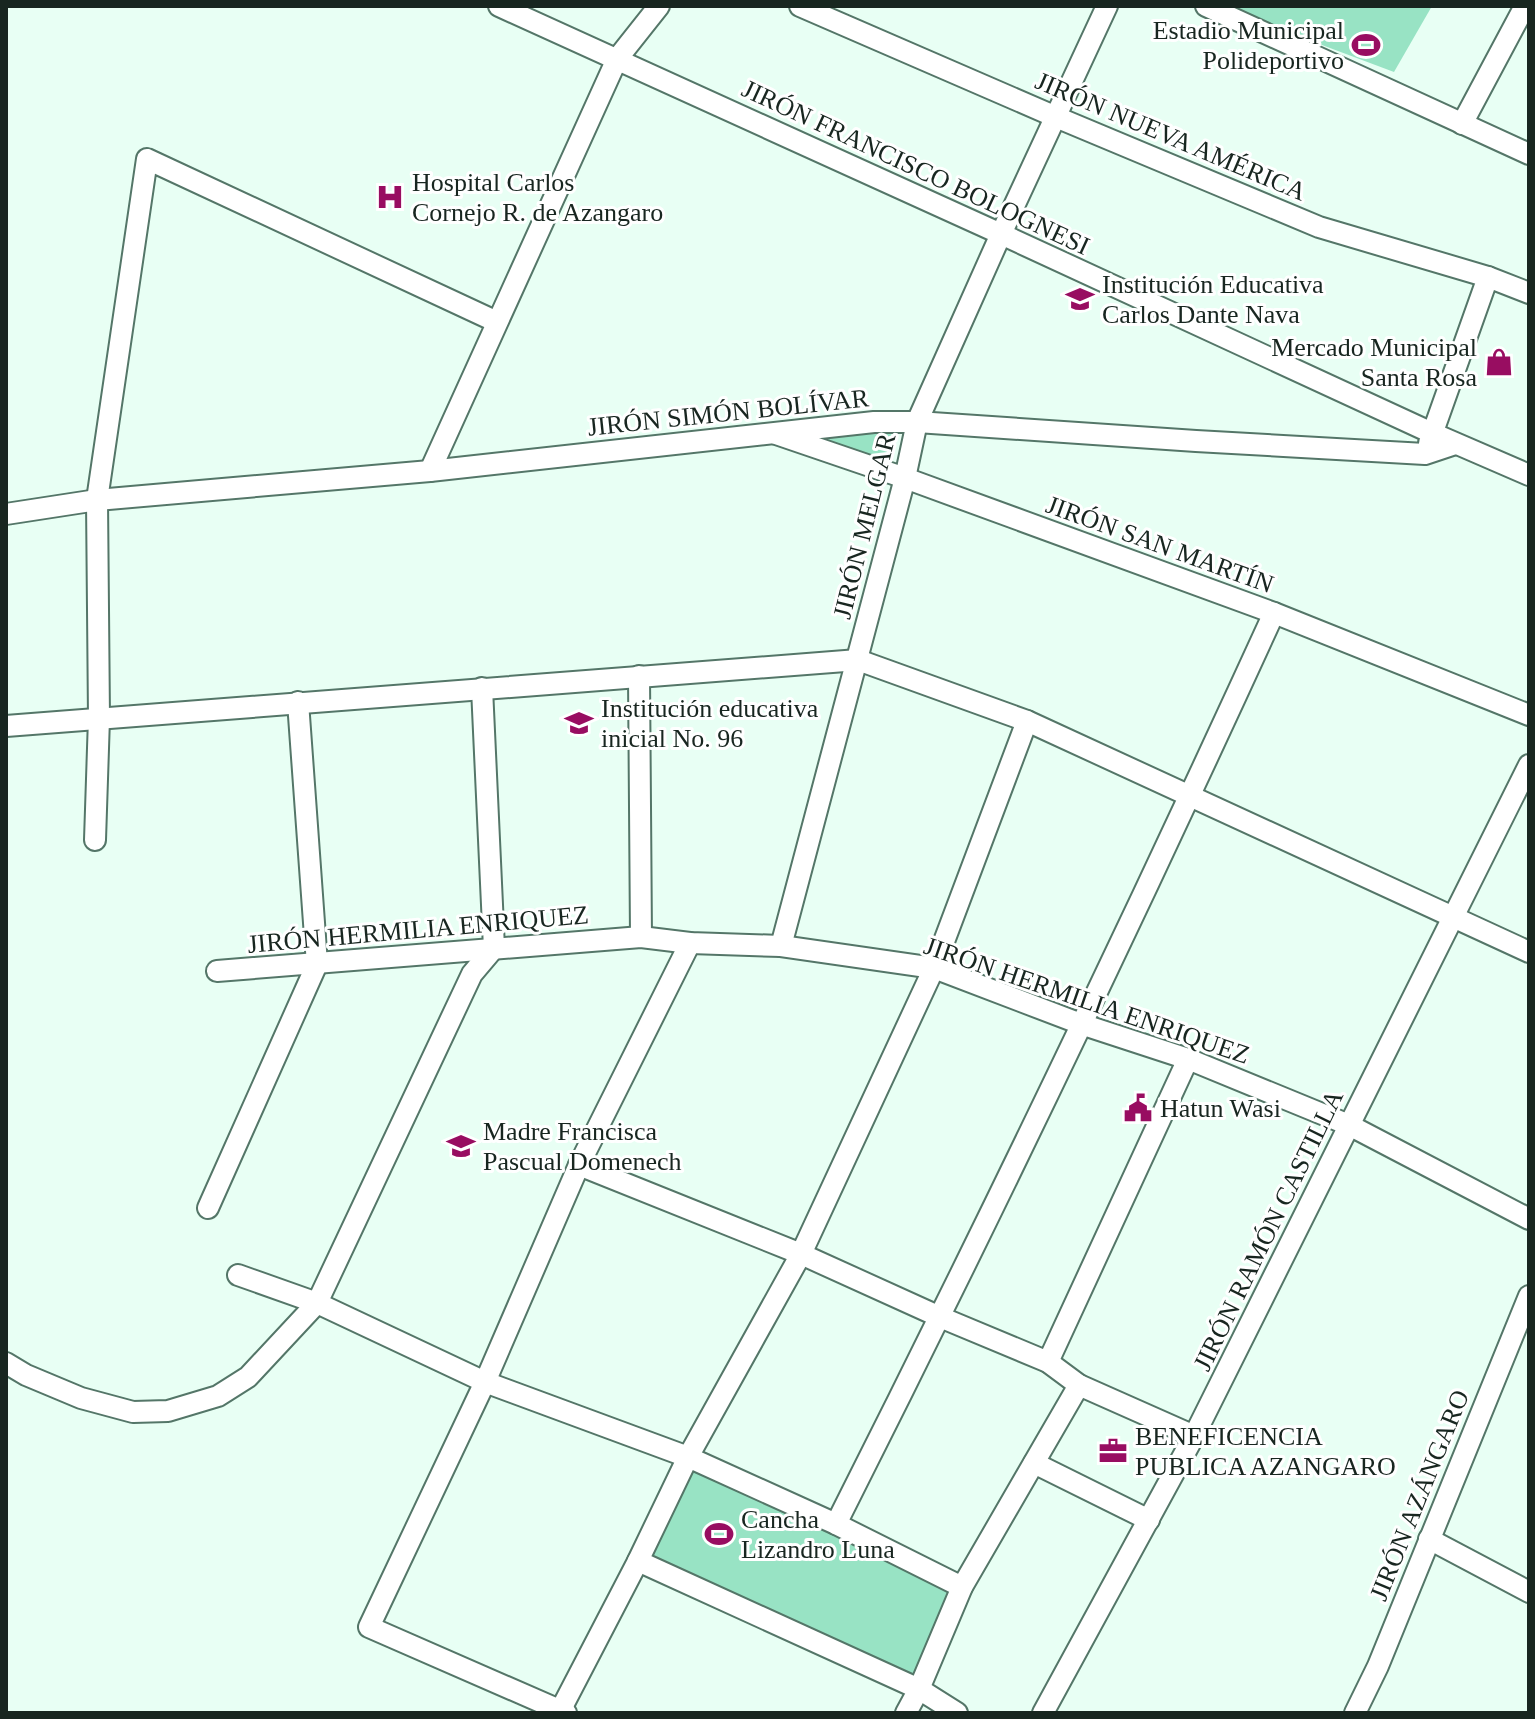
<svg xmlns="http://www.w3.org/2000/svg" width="1535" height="1719" viewBox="0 0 1535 1719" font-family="'Times New Roman',serif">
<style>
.green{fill:#98e3c4}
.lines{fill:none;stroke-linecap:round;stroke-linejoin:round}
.street-casing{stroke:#547668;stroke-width:24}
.street{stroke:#fff;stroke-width:20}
.labels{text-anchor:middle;stroke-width:6;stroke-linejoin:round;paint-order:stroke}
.poi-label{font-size:26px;fill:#182620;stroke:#fff;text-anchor:start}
.street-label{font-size:26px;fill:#182620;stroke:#fff}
</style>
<rect width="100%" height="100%" fill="#e8fff4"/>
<g class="green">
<polygon points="1225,6 1432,6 1394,72 1250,18"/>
<polygon points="893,427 882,472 782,435"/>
<polygon points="688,1457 962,1587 914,1687 645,1560"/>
</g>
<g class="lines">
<defs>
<g id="street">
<polyline points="499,6 1001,234 1432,433 1529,475"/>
<polyline points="800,6 1056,117 1319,227 1488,277 1529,293"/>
<polyline points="1206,6 1529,154"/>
<polyline points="1462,124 1525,6"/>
<polyline points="776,434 905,478 1274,613 1529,715"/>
<polyline points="1429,443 1488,277"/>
<polyline points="430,471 617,59 659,6"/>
<polyline points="6,514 97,500 430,471 874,422 917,422 1196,441 1425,454 1455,444"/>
<polyline points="639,676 641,937"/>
<polyline points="6,726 858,660 1027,721 1529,952"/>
<polyline points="95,840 99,718 97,500 147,159 497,322"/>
<polyline points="781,946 905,478 917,422 1001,234 1107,6"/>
<polyline points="217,971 641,937 690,943 781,946 934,968 1081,1024 1188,1059 1349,1125 1529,1219"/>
<polyline points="579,1165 801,1254 940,1317 1048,1362 1079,1385 1194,1436"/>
<polyline points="208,1208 317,964 298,702"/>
<polyline points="238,1275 317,1303 485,1382 688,1457 836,1524 962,1587"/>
<polyline points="1048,1362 1188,1059"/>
<polyline points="6,1363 26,1375 81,1398 133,1412 168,1411 218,1396 248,1377 317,1303 472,974 494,948 482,688"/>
<polyline points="1034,1463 1149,1520"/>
<path d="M836,1524C988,1223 1134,919 1274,613"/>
<polyline points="1429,1539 1529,1592"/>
<polyline points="638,1561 919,1689 957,1713"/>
<polyline points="559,1713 638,1561 688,1457 801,1254 934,968 1027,721"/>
<polyline points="566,1713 369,1627 485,1382 579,1165 690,943"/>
<polyline points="906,1713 919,1689 962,1587 1079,1385"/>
<polyline points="1043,1713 1194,1436 1529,765"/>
<polyline points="1355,1713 1378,1666 1529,1296"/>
</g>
</defs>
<use href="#street" class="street-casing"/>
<use href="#street" class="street"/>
</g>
<defs>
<symbol id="stadium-bare" viewBox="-9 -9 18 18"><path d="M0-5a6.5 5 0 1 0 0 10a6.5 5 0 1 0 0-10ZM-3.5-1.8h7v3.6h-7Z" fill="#980d61" stroke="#fff" stroke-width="2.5" paint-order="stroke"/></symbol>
<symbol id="hospital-bare" viewBox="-9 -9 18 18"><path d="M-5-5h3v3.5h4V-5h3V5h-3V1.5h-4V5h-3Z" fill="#980d61" stroke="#fff" stroke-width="2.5" paint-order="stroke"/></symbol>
<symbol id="school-bare" viewBox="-9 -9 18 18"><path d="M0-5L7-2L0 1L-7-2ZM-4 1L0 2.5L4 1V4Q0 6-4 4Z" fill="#980d61" stroke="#fff" stroke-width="2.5" paint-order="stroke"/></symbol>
<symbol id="shop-bare" viewBox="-9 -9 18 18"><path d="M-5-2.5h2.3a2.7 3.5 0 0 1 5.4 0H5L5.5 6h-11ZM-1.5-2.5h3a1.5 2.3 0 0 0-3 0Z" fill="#980d61" stroke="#fff" stroke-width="2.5" paint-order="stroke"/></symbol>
<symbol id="civic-bare" viewBox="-9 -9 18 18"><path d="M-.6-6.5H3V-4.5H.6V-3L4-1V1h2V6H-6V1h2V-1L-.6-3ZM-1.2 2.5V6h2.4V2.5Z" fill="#980d61" stroke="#fff" stroke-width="2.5" paint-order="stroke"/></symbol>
<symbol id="office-bare" viewBox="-9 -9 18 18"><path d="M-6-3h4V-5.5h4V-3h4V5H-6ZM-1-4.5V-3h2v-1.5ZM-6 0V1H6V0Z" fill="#980d61" stroke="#fff" stroke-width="2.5" paint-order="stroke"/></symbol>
</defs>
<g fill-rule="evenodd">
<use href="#stadium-bare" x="1346" y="25" width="40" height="40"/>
<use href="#hospital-bare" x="370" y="177" width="40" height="40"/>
<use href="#school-bare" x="1060" y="279" width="40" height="40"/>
<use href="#shop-bare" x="1479" y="342" width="40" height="40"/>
<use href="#school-bare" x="559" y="703" width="40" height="40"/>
<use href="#civic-bare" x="1118" y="1088" width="40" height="40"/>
<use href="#school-bare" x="441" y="1126" width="40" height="40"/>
<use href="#office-bare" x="1093" y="1431" width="40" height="40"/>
<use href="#stadium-bare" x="699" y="1514" width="40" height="40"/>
</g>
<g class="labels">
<g class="poi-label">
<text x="1344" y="39" text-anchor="end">Estadio Municipal<tspan x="1344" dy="30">Polideportivo</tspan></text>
<text x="412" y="191">Hospital Carlos<tspan x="412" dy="30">Cornejo R. de Azangaro</tspan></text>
<text x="1102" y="293">Institución Educativa<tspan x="1102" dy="30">Carlos Dante Nava</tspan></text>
<text x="1477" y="356" text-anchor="end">Mercado Municipal<tspan x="1477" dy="30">Santa Rosa</tspan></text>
<text x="601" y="717">Institución educativa<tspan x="601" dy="30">inicial No. 96</tspan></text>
<text x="1160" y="1117">Hatun Wasi</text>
<text x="483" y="1140">Madre Francisca<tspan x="483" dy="30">Pascual Domenech</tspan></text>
<text x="1135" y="1445">BENEFICENCIA<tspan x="1135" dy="30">PUBLICA AZANGARO</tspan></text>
<text x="741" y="1528">Cancha<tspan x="741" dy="30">Lizandro Luna</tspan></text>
</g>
<g class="street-label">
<text transform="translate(1171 136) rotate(23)" y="9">JIRÓN NUEVA AMÉRICA</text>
<text transform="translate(916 167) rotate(25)" y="9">JIRÓN FRANCISCO BOLOGNESI</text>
<text transform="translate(728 412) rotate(-6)" y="9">JIRÓN SIMÓN BOLÍVAR</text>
<text transform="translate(864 526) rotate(-76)" y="9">JIRÓN MELGAR</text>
<text transform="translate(1160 544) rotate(20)" y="9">JIRÓN SAN MARTÍN</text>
<text transform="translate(418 929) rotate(-5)" y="9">JIRÓN HERMILIA ENRIQUEZ</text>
<text transform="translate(1087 1000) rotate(19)" y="9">JIRÓN HERMILIA ENRIQUEZ</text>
<text transform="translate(1268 1230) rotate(-64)" y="9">JIRÓN RAMÓN CASTILLA</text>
<text transform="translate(1419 1495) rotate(-68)" y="9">JIRÓN AZÁNGARO</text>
</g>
</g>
<rect width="1535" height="1719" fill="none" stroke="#182620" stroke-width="16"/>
</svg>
